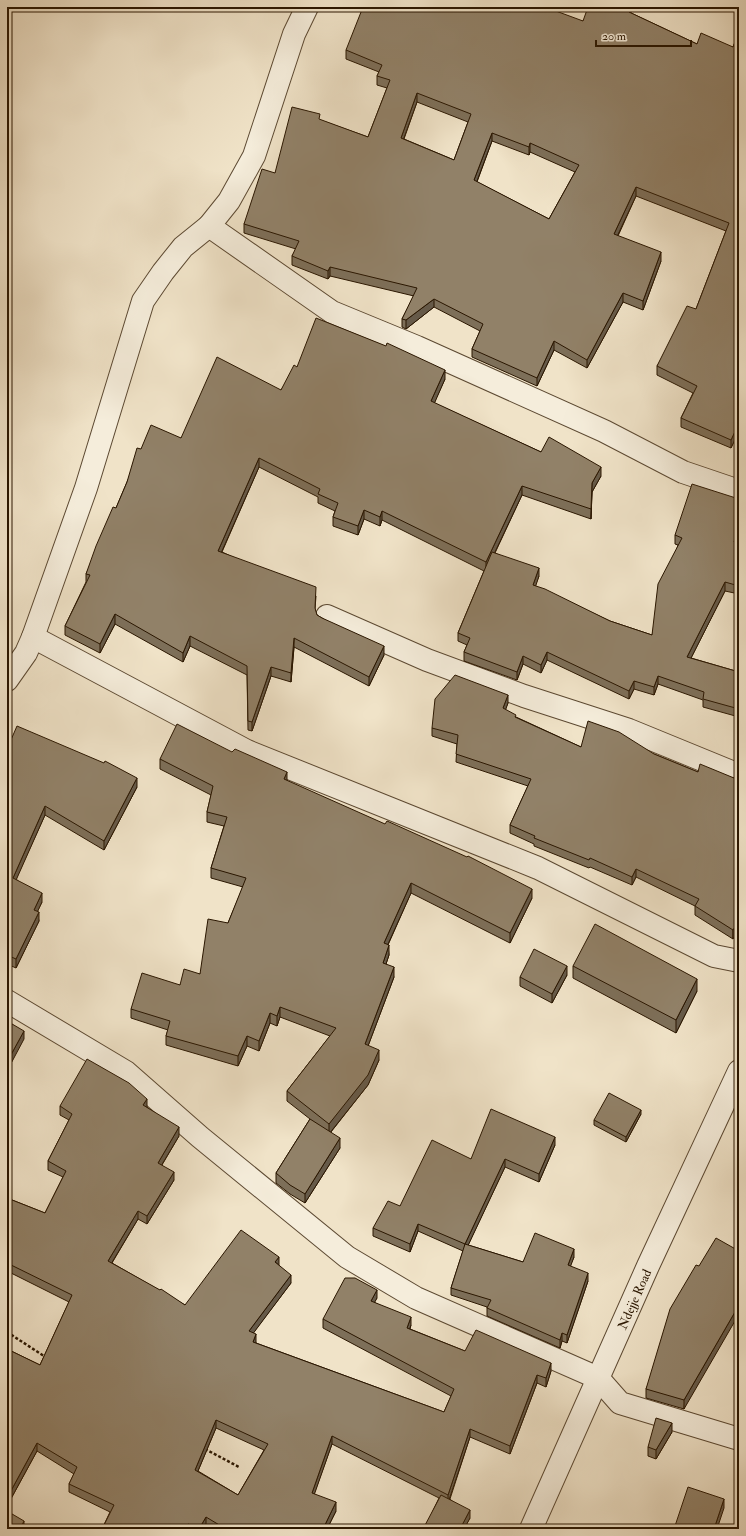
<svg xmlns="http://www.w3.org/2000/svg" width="746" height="1536" viewBox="0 0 746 1536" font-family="'IM FELL Double Pica',serif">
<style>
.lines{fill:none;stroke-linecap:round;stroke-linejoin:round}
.minor-casing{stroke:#5c4932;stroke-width:24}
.tertiary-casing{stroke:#5c4932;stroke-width:24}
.path{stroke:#2a1600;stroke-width:2.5;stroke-dasharray:3 2;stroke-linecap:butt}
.minor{stroke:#f5eddb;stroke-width:22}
.tertiary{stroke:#f5eddb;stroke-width:22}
.wall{fill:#7d6f59;stroke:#2a1600;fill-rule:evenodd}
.shaded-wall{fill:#665a49;stroke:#2a1600}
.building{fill:#918168;stroke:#2a1600;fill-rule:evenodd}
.labels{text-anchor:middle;stroke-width:3;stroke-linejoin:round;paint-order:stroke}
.street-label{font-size:13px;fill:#2a1600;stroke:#f5eddb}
</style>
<rect width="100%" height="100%" fill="#f0e3c8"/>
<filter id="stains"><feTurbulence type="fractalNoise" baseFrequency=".005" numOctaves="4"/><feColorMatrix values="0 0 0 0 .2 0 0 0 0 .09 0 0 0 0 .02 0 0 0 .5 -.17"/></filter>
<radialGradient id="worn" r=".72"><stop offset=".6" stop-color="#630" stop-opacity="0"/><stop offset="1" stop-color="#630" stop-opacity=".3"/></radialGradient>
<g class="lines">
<defs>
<g id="minor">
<polyline points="209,226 332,312 417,347 604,431 683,472 739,491"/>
<polyline points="327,616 427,660 524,696 629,730 739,775"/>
<polyline points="33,637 247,751 538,868 714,956 739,961"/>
<polyline points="7,680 26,653 33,637 86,488 143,301 163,272 183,247 209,226 229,201 254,156 294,34 307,7"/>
<polyline points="7,1001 126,1072 200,1137 347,1257 416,1298 598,1378 620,1403 739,1439"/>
</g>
<polyline id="tertiary" points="531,1529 648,1266 739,1071"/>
</defs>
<use href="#minor" class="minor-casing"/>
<use href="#tertiary" class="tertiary-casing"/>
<g class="path">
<polyline points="7,1332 47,1358"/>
<polyline points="205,1449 239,1467"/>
</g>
<use href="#minor" class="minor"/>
<use href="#tertiary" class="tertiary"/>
</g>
<g class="wall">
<path d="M631,13L697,44L733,47L739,32V431L731,448L681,427V418L693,393L657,375V366L696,309L726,231L636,196L618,236L661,261L643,310L623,302L587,368L554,350L537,386L472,357V349L480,331L434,307L406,329L402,327V319L414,296L330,276L328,279L292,265V256L296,249L244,233V224L275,173L320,120L368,137L387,88L377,85V76L379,72L346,59V50L583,21ZM417,102L468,122L454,160L404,139ZM492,141L529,155L530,152L575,172L549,219L477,182Z"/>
<polygon points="297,367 445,379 434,403 541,452 601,476 592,492 591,519 522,495 495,553 539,576 535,586 610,621 652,635 678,545 675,544 675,535 739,543 739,594 725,591 691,658 739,672 739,717 703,707 703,700 658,684 654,695 634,689 629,699 547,660 541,673 523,664 517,680 464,661 464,652 467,645 458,641 458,633 484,571 382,520 380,526 364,519 358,535 333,526 333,517 335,511 318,503 318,497 259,467 222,552 316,596 315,609 317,615 322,618 384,655 369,686 294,647 291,682 271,676 252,731 248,730 247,675 190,646 183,662 115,624 100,653 65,635 65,626 86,582 86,574 116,508 141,449 181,438 281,390"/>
<polygon points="508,703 505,710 516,717 581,747 654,754 698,772 734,778 733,939 695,915 695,906 636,877 632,885 590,867 589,868 534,846 534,844 510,833 510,825 528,786 456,762 457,744 432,736 432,728"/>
<polygon points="7,749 137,787 104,850 45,815 16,879 42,902 37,912 39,921 16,968 7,964"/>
<polygon points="160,759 287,781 532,898 510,943 411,893 388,945 389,955 386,964 394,977 368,1046 379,1060 368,1085 331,1132 340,1148 305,1203 290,1194 276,1183 276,1173 310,1119 287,1101 287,1091 330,1036 280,1017 277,1026 270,1023 259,1051 247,1046 238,1066 166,1045 166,1036 168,1030 131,1018 131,1009 180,985 200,974 228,923 243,887 211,878 211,868 224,826 207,822 207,812 211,795 160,769"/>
<polygon points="573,966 697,991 676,1033 573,978"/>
<polygon points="567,975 552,1003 520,986 520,977"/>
<path d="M60,1106L147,1107L179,1136L162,1165L174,1180L147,1224L138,1219L112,1263L185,1305L279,1265L291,1283L253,1333L256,1343L444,1412L451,1396L323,1328V1319L377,1298L374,1302L411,1325L410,1329L465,1351L551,1371L546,1387L537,1383L510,1454L470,1437L450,1499L470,1518L464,1529H424L439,1498L332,1444L314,1494L336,1511L327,1529H212L206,1525L204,1529H102L110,1512L69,1492V1484L74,1474L37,1451L7,1506V1349L40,1365L69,1302L7,1271V1198L45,1213L63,1177L48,1170V1161L69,1120L60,1115ZM216,1428L264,1450L238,1495L198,1471Z"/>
<polygon points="641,1114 626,1142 594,1125 594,1120"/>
<polygon points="739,1141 739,1152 738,1151 738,1143"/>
<polygon points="555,1145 539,1182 505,1167 468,1245 523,1262 574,1257 570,1266 588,1281 567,1343 562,1341 560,1348 487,1316 487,1307 451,1295 451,1288 463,1251 418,1231 410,1252 373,1236 373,1228 400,1206 471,1159"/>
<polygon points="699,1266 684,1409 646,1398 646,1389"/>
<polygon points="672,1432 656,1459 648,1456 648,1447"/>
</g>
<g class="shaded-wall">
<polygon points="630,7 633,7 630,15 629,9"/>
<polygon points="417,93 417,102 401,146 401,138"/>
<polygon points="492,133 492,141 474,189 474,180"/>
<polygon points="530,143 530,152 529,155 529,147"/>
<polygon points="636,187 636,196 614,243 614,234"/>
<polygon points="661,252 661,261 643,310 643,301"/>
<polygon points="330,267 330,276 328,279 328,271"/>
<polygon points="623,293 623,302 587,368 587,360"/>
<polygon points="434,299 434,307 406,329 406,320"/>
<polygon points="554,341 554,350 537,386 537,378"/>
<polygon points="445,370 445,379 431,411 431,401"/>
<polygon points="739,423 739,431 731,448 731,440"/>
<polygon points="259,458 259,467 218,560 218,551"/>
<polygon points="601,467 601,476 592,492 591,519 592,483"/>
<polygon points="522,486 522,495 486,571 486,562"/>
<polygon points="364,510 364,519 358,535 358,526"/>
<polygon points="382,511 382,520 380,526 380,517"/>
<polygon points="739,528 739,536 734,550 734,542"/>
<polygon points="539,568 539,576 533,594 533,585"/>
<polygon points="725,582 725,591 687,666 687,657"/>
<polygon points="115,614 115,624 100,653 100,644"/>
<polygon points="190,636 190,646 183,662 183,653"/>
<polygon points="294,638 294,647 291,682 291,673"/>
<polygon points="384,646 384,655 369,686 369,677"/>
<polygon points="547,652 547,660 541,673 541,665"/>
<polygon points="523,656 523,664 517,680 517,672"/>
<polygon points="271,667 271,676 252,731 252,722"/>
<polygon points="658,676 658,684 654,695 654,687"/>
<polygon points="634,681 634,689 629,699 629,691"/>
<polygon points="508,695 508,703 503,717 503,708"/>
<polygon points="287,772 287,781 284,779"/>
<polygon points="137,778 137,787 104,850 104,841"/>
<polygon points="45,806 45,815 13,887 13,878"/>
<polygon points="636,869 636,877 632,885 632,877"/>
<polygon points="411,883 411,893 384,953 384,943"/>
<polygon points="532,889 532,898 510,943 510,933"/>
<polygon points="42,893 42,902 34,919 34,910"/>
<polygon points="39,912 39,921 16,968 16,959"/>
<polygon points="739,921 739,929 733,939 733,930"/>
<polygon points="389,945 389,955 383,973 383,963"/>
<polygon points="567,966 567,975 552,1003 552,994"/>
<polygon points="394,967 394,977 365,1054 365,1044"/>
<polygon points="697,979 697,991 676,1033 676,1020"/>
<polygon points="280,1007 280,1017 277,1026 277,1016"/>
<polygon points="270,1013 270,1023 259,1051 259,1041"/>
<polygon points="24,1031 24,1039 7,1071 7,1062"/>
<polygon points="247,1036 247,1046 238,1066 238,1056"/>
<polygon points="379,1050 379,1060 368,1085 329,1134 329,1124"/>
<polygon points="147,1099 147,1107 143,1113 143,1105"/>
<polygon points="641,1110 641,1114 626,1142 626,1137"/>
<polygon points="179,1127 179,1136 158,1171 158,1163"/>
<polygon points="555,1137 555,1145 539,1182 539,1174"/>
<polygon points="340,1138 340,1148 305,1203 305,1194"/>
<polygon points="505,1159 505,1167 465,1252 465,1244"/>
<polygon points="174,1172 174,1180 147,1224 147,1216"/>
<polygon points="138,1211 138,1219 108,1269 108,1261"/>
<polygon points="418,1224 418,1231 410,1252 410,1244"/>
<polygon points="574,1249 574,1257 568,1273 568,1265"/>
<polygon points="279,1257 279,1265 275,1262"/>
<polygon points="588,1273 588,1281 567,1343 567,1335"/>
<polygon points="291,1275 291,1283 249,1339 249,1331"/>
<polygon points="377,1290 377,1298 371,1309 371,1301"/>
<polygon points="739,1305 739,1314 684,1409 684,1400"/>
<polygon points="411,1317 411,1325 407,1336 407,1328"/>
<polygon points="562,1333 562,1341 560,1348 560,1340"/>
<polygon points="256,1334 256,1342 253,1350 253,1342"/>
<polygon points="551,1363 551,1371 546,1387 546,1378"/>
<polygon points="537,1375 537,1383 510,1454 510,1446"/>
<polygon points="216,1420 216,1428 195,1478 195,1470"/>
<polygon points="672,1423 672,1432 656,1459 656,1450"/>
<polygon points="470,1429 470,1437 448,1503 448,1495"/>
<polygon points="332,1436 332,1444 312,1501 312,1493"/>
<polygon points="37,1443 37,1451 7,1506 7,1498"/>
<polygon points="724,1499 724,1508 717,1529 714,1529"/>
<polygon points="336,1502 336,1511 327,1529 323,1529"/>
<polygon points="470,1510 470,1518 464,1529 460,1529"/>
<polygon points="206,1517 206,1525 204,1529 199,1529"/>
<polygon points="24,1521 24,1529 20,1529"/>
</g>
<g class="building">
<path d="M363,7H545L583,21L588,7H630L629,9L630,10L629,12L697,44L701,33L733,47L739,32V423L731,440L681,418L697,386L657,366L687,306L696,309L729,223L636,187L614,234L661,252L643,301L623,293L587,360L554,341L537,378L472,349L483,324L434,299L406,320L402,319L417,288L330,267L328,271L292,256L299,241L244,224L262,169L275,173L292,107L320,114L319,119L368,137L390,80L377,76L382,65L346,50ZM417,93L471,114L454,160L401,138ZM492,133L529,147L530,143L579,165L549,219L474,180Z"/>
<polygon points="316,318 386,346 387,343 445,370 431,401 541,452 549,437 601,467 592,483 591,509 522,486 486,562 382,511 380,517 364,510 358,526 333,517 338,503 318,494 320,489 259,458 218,551 316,587 315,608 317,615 322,618 384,646 369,677 294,638 291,673 271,667 252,722 248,721 247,666 190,636 183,653 115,614 100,644 65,626 90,575 86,574 96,546 113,507 116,508 127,482 137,448 141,449 151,425 181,438 217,357 281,390 294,365 297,367"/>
<polygon points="692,484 739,499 739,528 734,542 739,543 739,586 725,582 687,657 739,672 739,709 703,699 704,692 658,676 654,687 634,681 629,691 547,652 541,665 523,656 517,672 464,652 470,638 458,633 492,552 539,568 533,585 545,589 610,621 652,635 658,584 682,538 675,535"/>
<polygon points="455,675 508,695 503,708 516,715 515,717 581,747 588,721 619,732 654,754 698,772 700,764 734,778 739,779 739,921 733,930 695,906 699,899 636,869 632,877 590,858 589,860 534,838 535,836 510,825 531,779 456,754 458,735 432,728 435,699"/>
<polygon points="177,724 232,752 235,749 287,772 284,779 385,824 387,821 467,857 468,856 532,889 510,933 411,883 384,943 389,945 383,963 394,967 365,1044 379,1050 368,1075 329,1124 287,1091 336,1028 280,1007 277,1016 270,1013 259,1041 247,1036 238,1056 166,1036 170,1021 131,1009 142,973 180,985 184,969 200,974 208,919 228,923 246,878 211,868 227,817 207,812 213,786 160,759"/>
<polygon points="17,726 104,763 105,761 137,778 104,841 45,806 13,878 42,893 34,910 39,912 16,959 7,955 7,749"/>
<polygon points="595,924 697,979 676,1020 573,966"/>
<polygon points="534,949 567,966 552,994 520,977"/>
<polygon points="7,1021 24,1031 7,1062"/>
<path d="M87,1059L129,1083L147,1099L143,1105L179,1127L158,1163L174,1172L147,1216L138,1211L108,1261L160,1290L161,1289L185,1305L241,1230L279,1257L275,1262L291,1275L249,1331L256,1334L253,1342L444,1412L454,1389L323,1319L345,1278H355L377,1290L371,1301L411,1317L407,1328L465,1351L476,1330L551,1363L546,1378L537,1375L510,1446L470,1429L448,1495L332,1436L312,1493L336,1502L323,1529H226L206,1517L199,1529H198L188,1524L186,1529H102L114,1505L69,1484L77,1467L37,1443L7,1498V1349L40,1365L72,1295L7,1263V1198L45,1213L66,1171L48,1161L72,1114L60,1106ZM216,1420L268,1444L238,1495L195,1470Z"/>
<polygon points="609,1093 641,1110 626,1137 594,1120"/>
<polygon points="491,1109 555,1137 539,1174 505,1159 465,1244 523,1262 535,1233 574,1249 568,1265 588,1273 567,1335 562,1333 560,1340 487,1308 491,1300 451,1288 465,1244 418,1224 410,1244 373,1228 388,1201 400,1206 432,1140 471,1159"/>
<polygon points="310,1119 340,1138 305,1194 290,1185 276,1173"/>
<polygon points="716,1238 739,1251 739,1305 684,1400 646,1389 670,1309 696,1265 699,1266"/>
<polygon points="656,1418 672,1423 656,1450 648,1447"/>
<polygon points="688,1487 724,1499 714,1529 674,1529"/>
<polygon points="441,1495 470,1510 460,1529 423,1529"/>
<polygon points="7,1511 24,1521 20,1529 7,1529"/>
</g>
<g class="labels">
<g class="street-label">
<text transform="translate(634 1299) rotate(-66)" y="5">Ndejje Road</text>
</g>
</g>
<rect width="746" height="1536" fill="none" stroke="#f0e3c8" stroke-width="24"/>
<rect x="8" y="8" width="730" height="1520" fill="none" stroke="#2a1600" stroke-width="2"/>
<rect x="12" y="12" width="722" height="1512" fill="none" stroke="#2a1600"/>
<path d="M596 40v6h95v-6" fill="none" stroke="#2a1600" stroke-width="2"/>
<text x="602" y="40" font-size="12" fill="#2a1600" stroke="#f5eddb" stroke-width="3" paint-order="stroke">20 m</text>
<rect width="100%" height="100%" filter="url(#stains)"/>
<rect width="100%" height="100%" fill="url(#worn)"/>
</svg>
